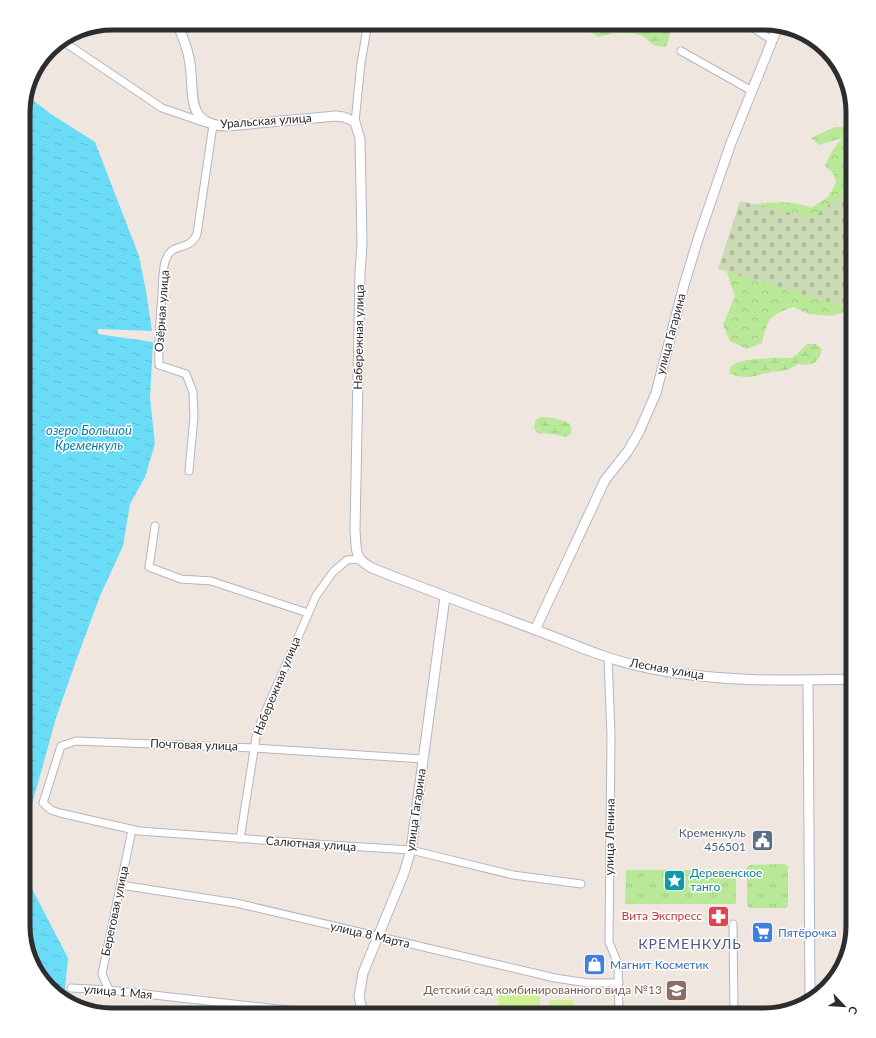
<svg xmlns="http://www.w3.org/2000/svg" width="876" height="1038" viewBox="0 0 876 1038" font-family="Lato,sans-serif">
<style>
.grass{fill:url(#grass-tufts)}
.forest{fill:url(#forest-crowns)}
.wetland{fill:url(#wetland-marsh)}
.cemetery{fill:url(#cemetery-stones)}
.pitch{fill:#d0f193}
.water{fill:url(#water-ripples)}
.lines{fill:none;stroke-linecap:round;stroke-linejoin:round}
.minor-casing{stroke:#b3b6c1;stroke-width:9}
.tertiary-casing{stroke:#b3b6c1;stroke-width:11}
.minor{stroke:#fff;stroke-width:7}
.tertiary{stroke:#fff;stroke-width:9}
.labels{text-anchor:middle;stroke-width:3;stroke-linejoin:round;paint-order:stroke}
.street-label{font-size:12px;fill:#2d2d2d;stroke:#fff}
.service-label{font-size:12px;fill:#4e5e75;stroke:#fff;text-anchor:end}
.culture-label{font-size:12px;fill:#0d838f;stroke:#fff;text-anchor:start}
.health-label{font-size:12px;fill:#be3a42;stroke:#fff;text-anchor:end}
.shop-label{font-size:12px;fill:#366cbe;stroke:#fff;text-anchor:start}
.education-label{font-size:12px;fill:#785e54;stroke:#fff;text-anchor:end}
.water-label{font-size:13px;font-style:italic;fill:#047daa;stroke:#fff}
.quarter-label{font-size:14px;letter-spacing:1px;fill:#495782;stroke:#fff}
.rim{fill:none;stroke:#2d2d2d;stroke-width:5}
</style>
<defs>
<pattern id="grass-tufts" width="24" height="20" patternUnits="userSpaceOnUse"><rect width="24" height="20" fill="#b9e998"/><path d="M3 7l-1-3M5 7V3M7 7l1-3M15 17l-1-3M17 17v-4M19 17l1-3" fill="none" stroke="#9fc883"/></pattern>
<pattern id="forest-crowns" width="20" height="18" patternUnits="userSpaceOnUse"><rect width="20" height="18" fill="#b9e998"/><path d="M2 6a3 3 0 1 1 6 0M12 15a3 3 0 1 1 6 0" fill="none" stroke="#9fc883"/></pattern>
<pattern id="wetland-marsh" width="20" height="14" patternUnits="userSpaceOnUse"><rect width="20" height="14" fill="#b9e998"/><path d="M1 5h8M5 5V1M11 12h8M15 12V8" fill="none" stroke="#9fc883"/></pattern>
<pattern id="cemetery-stones" width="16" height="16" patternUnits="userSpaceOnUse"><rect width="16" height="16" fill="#cadab4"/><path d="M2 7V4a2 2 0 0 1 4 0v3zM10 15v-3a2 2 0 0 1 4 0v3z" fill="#aebb9b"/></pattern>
<pattern id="water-ripples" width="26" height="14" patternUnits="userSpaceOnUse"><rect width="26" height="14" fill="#6bdcf7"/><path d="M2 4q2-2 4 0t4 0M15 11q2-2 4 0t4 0" fill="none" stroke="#5dbdd4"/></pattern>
</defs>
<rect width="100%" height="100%" fill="#efe7df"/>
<g class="grass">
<polygon points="785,864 788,866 788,906 785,908 749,908 747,905 747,867 750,865"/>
<polygon points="626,870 736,870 736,904 625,904"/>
</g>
<path class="forest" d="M835,127H853V309L832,316L809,314L793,307C769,316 768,318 762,343L747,349L730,341L723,325L735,296C728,276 721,260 728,239C731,228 738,218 740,207C763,203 789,198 811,208L828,197L836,183L833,173L825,166L832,151L842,138L819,145L811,138Z"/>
<g class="wetland">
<path d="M583,23H674C669,31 670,38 667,46C649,49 652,39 639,35C625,30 612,33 599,37L588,31Z"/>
<path d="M807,344H816L822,349C819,364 812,366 798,364C785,373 781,370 767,373C750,377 747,379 729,374L731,366L739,362L747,360L771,358H790L795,356Z"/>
<path d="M541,417C547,417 566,420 570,424C572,427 571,431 571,434L566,437C561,436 555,434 549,434C540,432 538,438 534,426L536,420Z"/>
</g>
<polygon class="cemetery" points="853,195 853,309 718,269 740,201 813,218 836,199"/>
<g class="pitch">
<rect x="498" y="987" width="42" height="28"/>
<rect x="550" y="1000" width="24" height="15"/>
</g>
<polygon class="water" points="26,95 51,114 95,142 139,256 146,291 152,331 98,329 98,334 153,342 150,398 155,444 145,477 130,504 123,546 100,596 77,658 56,718 31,808 28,881 68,958 64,999 41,980 23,927 23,106"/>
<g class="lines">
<defs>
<g id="minor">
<polyline points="745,23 772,40"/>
<polyline points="61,40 162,108 206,123"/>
<polyline points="681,51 752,91"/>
<polyline points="355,122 361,63 368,23"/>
<path d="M189,471L194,416L193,392L186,374L159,365C158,341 160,317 162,294C163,283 162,265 167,257C174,242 189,252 197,234L213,125"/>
<polyline points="155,526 149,567 181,579 211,581 308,613"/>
<polyline points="608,657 611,736 609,942 618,964 619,1015"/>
<polyline points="423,759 254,748 76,741 61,746 43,803 51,810 60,813 139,831 330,845 411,850 513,875 581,884"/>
<polyline points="240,839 257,731 316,596 333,572 347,560 359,559"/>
<polyline points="121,885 236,903 555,978 588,983 619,983"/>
<polyline points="733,924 734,1015"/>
<polyline points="71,988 109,990 332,1015"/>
<polyline points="109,990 102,974 132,830"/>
<polyline points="262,1007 264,1015"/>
<polyline points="352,1015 362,1010"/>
</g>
<g id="tertiary">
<path d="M177,23C182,35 187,46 189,58C196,89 182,126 228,126L336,116L344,117L355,122L360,139L362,244L360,273L355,531C357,550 353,558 372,568C427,590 482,610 536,630C573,644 610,661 648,668C715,682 785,681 853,679"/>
<polyline points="535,630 605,480 628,451 639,432 656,393 684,285 699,236 731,143 778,26"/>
<polyline points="808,680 810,1000"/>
<polyline points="363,1015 359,996 363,973 404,873 411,850 445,597"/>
</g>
</defs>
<use href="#minor" class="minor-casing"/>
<use href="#tertiary" class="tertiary-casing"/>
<use href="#minor" class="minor"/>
<use href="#tertiary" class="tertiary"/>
</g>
<defs>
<symbol id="civic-square" viewBox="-11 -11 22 22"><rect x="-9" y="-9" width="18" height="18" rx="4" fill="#5c6f8a" stroke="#fff"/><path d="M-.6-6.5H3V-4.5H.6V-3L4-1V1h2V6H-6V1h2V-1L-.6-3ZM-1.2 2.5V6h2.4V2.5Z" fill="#fff"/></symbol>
<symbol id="sight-square" viewBox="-11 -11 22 22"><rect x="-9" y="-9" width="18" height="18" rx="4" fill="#0f9aa8" stroke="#fff"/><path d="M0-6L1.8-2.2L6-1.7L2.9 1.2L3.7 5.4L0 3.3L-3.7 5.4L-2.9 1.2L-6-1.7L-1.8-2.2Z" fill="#fff"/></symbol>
<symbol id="pharmacy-square" viewBox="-11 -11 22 22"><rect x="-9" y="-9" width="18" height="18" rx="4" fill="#e0444e" stroke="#fff"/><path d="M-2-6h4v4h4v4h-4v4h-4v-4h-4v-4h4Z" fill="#fff"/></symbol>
<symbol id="supermarket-square" viewBox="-11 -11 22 22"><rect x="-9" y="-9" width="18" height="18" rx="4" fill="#3f7fe0" stroke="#fff"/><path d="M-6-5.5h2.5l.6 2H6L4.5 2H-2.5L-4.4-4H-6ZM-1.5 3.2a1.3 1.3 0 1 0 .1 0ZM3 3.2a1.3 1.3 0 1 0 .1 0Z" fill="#fff"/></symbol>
<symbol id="shop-square" viewBox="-11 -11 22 22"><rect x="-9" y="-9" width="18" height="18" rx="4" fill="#3f7fe0" stroke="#fff"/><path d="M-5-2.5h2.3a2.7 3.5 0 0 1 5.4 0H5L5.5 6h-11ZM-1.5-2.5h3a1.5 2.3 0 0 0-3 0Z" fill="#fff"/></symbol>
<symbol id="school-square" viewBox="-11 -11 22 22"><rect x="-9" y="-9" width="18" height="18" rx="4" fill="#8d6e63" stroke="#fff"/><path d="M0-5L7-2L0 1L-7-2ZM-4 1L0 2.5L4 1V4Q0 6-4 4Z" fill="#fff"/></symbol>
</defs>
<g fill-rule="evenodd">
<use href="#civic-square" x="750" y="828" width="25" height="25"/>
<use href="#sight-square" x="662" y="868" width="25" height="25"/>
<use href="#pharmacy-square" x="706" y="904" width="25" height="25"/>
<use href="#supermarket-square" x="750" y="920" width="25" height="25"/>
<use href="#shop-square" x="582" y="952" width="25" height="25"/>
<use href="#school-square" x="664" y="978" width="25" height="25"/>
</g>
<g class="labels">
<g class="street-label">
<text transform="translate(266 121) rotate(-4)" y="4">Уральская улица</text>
<text transform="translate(162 311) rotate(-86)" y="4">Озёрная улица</text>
<text transform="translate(671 334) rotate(-75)" y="4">улица Гагарина</text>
<text transform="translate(359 337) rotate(-89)" y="4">Набережная улица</text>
<text transform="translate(667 669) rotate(10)" y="4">Лесная улица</text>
<text transform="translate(277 686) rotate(-68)" y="4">Набережная улица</text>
<text transform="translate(194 745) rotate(2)" y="4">Почтовая улица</text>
<text transform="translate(416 810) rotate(-82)" y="4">улица Гагарина</text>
<text transform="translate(610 837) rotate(-89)" y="4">улица Ленина</text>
<text transform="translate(311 844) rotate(4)" y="4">Салютная улица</text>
<text transform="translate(115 911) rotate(-78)" y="4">Береговая улица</text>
<text transform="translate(370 935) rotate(13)" y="4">улица 8 Марта</text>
<text transform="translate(118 992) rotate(5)" y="4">улица 1 Мая</text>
</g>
<g class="service-label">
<text x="746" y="837">Кременкуль<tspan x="746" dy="14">456501</tspan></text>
</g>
<g class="culture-label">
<text x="690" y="877">Деревенское<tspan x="690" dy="14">танго</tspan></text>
</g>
<g class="health-label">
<text x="702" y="920">Вита Экспресс</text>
</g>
<g class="shop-label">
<text x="778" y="937">Пятёрочка</text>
<text x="610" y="969">Магнит Косметик</text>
</g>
<g class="education-label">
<text x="662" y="994">Детский сад комбинированного вида №13</text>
</g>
<g class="water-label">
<text x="89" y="435">озеро Большой<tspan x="89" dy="15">Кременкуль</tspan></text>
</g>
<g class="quarter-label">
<text x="690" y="949">КРЕМЕНКУЛЬ</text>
</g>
</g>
<path d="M0 0H876V1038H0ZM112 30H764A82 82 0 0 1 846 112V926A82 82 0 0 1 764 1008H112A82 82 0 0 1 30 926V112A82 82 0 0 1 112 30Z" fill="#fff" fill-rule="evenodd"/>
<path class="rim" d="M112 30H764A82 82 0 0 1 846 112V926A82 82 0 0 1 764 1008H112A82 82 0 0 1 30 926V112A82 82 0 0 1 112 30Z"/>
<g transform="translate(844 1006) rotate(115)" stroke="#ffffff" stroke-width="3" paint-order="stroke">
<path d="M0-3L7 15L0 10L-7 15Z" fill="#2d2d2d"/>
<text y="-6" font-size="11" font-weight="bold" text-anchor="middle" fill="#2d2d2d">С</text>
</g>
</svg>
